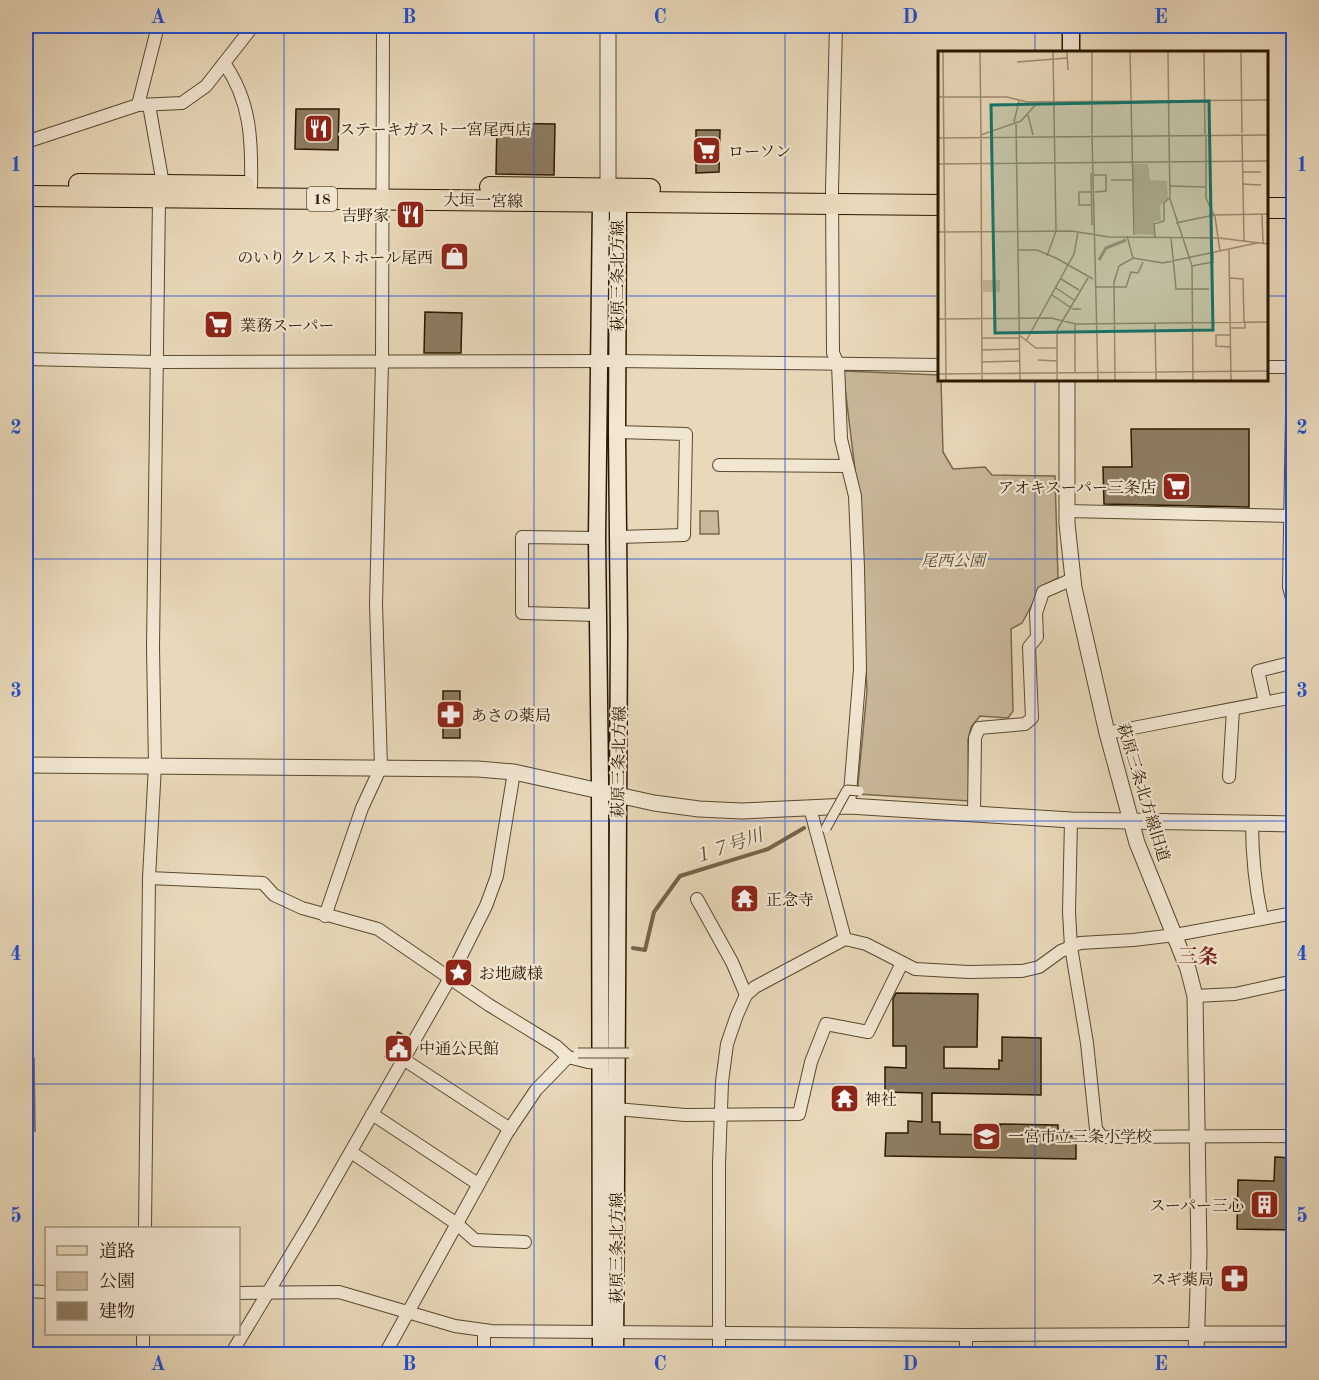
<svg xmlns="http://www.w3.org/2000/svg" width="1319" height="1380" viewBox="0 0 1319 1380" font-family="'Old Standard TT','Noto Serif JP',serif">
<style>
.green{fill:#c9b89a;stroke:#7a684d;stroke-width:1.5}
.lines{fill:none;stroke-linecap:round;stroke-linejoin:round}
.stream{stroke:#76644a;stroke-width:4}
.building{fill:#8d7c61;stroke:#2a1800;stroke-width:1.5}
.minor-casing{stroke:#5a482e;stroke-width:14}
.tertiary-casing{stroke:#5a482e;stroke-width:17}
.secondary-casing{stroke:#2a1800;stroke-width:19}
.primary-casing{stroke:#2a1800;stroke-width:22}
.minor{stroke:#f1e6d2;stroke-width:12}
.tertiary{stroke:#f1e6d2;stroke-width:15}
.secondary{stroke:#f1e6d2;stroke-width:16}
.primary{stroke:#e9d9ba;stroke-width:20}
.pedestrian-bridge-casing{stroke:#5a482e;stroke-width:11;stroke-linecap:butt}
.pedestrian-bridge{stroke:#f1e6d2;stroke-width:9}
.grid{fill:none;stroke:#1d4ed8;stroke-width:1.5;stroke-opacity:0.55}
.labels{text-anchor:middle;stroke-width:4.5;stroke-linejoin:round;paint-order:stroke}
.shield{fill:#f1e6d2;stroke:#66563f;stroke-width:1.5}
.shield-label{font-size:15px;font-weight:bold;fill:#2a1800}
.poi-label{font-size:16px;fill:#2a1800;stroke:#f1e6d2;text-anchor:start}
.street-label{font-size:16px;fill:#2a1800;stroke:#f1e6d2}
.park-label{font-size:16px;font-style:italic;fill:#5a482e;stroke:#f1e6d2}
.water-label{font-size:18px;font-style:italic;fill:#5c4b31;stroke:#f1e6d2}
.quarter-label{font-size:20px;font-weight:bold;fill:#7a1f14;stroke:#f1e6d2}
.inset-river{fill:none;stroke:#a8977b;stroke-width:3}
.inset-road{fill:none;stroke:#9d8c70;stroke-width:1.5}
.view{fill:#0f766e;fill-opacity:0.15;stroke:#0f766e;stroke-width:3}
.inset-edge{fill:none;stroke:#2a1800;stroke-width:3}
.neatline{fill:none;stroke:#1d4ed8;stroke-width:2}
.grid-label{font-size:20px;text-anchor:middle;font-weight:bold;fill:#1d4ed8}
</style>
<rect width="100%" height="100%" fill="#e9d9ba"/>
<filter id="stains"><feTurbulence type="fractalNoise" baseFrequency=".00333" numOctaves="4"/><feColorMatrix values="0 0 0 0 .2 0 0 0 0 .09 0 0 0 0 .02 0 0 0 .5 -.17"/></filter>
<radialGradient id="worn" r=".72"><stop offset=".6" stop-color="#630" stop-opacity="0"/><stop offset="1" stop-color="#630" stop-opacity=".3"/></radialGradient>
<g class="green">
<polygon points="843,371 939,375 940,380 941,380 943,452 953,469 985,467 992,475 1055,476 1058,578 1042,586 1022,623 1011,629 1013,711 1008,718 980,716 971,727 968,740 969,801 857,794 867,691 856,478"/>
<polygon points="700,511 718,511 719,534 700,534"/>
<polygon points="34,1058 35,1131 26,1130 26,1059"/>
</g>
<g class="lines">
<polyline class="stream" points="633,948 645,950 654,912 680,876 768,849 804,828"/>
</g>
<g class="building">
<polygon points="296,109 339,109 338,150 295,149"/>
<polygon points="497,123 555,124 554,175 496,174"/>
<polygon points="696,130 720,130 719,172 696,173"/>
<polygon points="425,312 462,313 461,353 424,353"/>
<polygon points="1131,429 1249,429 1249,507 1104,504 1103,467 1132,467"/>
<rect x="443" y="691" width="17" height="47"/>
<polygon points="896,993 978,994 977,1047 944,1047 944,1068 999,1069 999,1060 1002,1061 1002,1037 1041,1038 1041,1095 932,1093 932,1122 940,1122 940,1134 999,1135 1000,1124 1058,1125 1058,1136 1076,1136 1076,1159 885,1156 886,1133 908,1133 908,1121 922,1122 922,1093 885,1092 885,1067 906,1068 906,1046 893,1046 893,999"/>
<polygon points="398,1032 407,1037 393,1061 385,1057"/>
<polygon points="1275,1157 1293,1158 1293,1230 1237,1229 1238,1180 1274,1181"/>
</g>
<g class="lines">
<defs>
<g id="minor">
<polyline points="836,26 832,190 833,353 838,364 841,439 855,496 858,567 860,669 849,806"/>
<path d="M224,63C251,101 252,141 251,186"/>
<polyline points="138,105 158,26"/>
<polyline points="26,142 138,105 182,103 206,86 253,26"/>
<polyline points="1292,196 1294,81"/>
<polyline points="1294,300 1289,587 1294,606"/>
<polyline points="26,359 156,362 617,361 940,365"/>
<polyline points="1266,367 1294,367"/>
<polyline points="617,432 686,434 684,535 619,537"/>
<polyline points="719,465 847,466"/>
<polyline points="1066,511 1291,516"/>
<polyline points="597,538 522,537 522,613 598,615"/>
<polyline points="1265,702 1258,671 1294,662"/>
<polyline points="1107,733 1294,697"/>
<polyline points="1229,777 1233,709"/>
<polyline points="810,808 845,939"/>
<polyline points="974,813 975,738 979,728 1025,724 1032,718 1029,647 1037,637 1036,613 1043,592 1073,579"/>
<polyline points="1071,820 1069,912 1071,947 1087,1043 1096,1129 1102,1137 1294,1136"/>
<path d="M1252,822C1252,855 1255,886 1262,918"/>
<polyline points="149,878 263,883 274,895 302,908 378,929 489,1005 556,1046 568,1057 588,1062 600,1063"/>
<polyline points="697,899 732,962 746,995"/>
<polyline points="325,916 362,808 381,767 376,604 382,362 383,26"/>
<polyline points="1195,996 1235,994 1294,981"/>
<polyline points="403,1059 510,1129"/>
<polyline points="616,1109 685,1115 799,1114 811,1062 826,1024 868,1032 902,963"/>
<polyline points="372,1114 478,1184"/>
<polyline points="351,1152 457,1224 475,1240 525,1242"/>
<polyline points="145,1228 149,878 155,765 153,647 159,198 163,184 149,105"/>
<polyline points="26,1291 46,1292"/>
<polyline points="238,1293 339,1292 455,1326 491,1331 966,1335 1196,1334"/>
<polyline points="143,1354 143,1334"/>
<polyline points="231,1354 311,1221 450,978 486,906 497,876 514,772"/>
<polyline points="385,1354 507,1133 536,1090 568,1057"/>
<polyline points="484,1354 484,1330"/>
<polyline points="719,1354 719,1164 722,1082 727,1044 737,1015 746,995 755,987 845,939 866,944 915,969 969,972 1022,971 1039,967 1061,951 1080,943 1133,940 1175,935 1294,913"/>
<polyline points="966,1354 966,1335"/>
</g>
<g id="tertiary">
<polyline points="608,26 608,188"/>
<polyline points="1067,380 1067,524 1074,588 1107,733 1137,843 1188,969 1195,996 1199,1254 1196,1354"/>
<polyline points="26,765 478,769 514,772 654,803 699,809 742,811 849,806 1071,820 1294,824"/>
<polyline points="1196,1334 1294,1334"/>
</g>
<g id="secondary">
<polyline points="1071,52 1071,26"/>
<polyline points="601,1354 600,781 597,538 601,202 608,188 618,202 617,432 619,633 615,1354"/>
</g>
<g id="primary">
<polyline points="79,184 245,186"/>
<polyline points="490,187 650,189"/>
<polyline points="26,196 940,205"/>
<polyline points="1266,208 1294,208"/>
</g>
</defs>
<use href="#minor" class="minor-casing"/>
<use href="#tertiary" class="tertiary-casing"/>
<use href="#secondary" class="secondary-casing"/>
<use href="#primary" class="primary-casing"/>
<use href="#minor" class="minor"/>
<use href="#tertiary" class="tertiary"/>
<use href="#secondary" class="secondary"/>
<use href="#primary" class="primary"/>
<defs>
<g id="pedestrian-bridge">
<polyline points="826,828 847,790 859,791"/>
<polyline points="578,1053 629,1053"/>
</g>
</defs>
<use href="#pedestrian-bridge" class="pedestrian-bridge-casing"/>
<use href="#pedestrian-bridge" class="pedestrian-bridge"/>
</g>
<path class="grid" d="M284,26V1354M534,26V1354M785,26V1354M1035,26V52M26,296H940M1266,296H1294M1035,380V1354M26,559H1294M26,821H1294M26,1084H1294"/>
<defs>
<symbol id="restaurant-square" viewBox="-11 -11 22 22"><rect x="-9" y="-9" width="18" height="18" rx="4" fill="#8f2418" stroke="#f1e6d2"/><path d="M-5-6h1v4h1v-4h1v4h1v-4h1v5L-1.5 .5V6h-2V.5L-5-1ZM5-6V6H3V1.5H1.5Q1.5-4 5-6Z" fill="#fff"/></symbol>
<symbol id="supermarket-square" viewBox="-11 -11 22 22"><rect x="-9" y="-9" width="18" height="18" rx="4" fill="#8f2418" stroke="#f1e6d2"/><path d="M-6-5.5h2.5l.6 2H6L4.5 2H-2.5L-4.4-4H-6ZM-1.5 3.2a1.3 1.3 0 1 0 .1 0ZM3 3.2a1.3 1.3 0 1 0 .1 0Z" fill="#fff"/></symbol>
<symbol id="shop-square" viewBox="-11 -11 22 22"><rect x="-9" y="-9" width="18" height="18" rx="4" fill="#8f2418" stroke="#f1e6d2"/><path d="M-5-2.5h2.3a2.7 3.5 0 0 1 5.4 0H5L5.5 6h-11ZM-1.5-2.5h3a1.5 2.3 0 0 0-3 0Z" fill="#fff"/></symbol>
<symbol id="pharmacy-square" viewBox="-11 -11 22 22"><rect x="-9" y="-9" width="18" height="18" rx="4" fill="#8f2418" stroke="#f1e6d2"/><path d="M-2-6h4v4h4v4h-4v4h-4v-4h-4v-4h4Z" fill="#fff"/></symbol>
<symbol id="temple-square" viewBox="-11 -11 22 22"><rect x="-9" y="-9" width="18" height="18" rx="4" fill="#8f2418" stroke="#f1e6d2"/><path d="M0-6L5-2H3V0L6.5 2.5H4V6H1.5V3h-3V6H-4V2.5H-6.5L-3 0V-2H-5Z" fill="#fff"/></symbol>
<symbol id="sight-square" viewBox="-11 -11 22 22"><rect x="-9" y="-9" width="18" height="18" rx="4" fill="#8f2418" stroke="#f1e6d2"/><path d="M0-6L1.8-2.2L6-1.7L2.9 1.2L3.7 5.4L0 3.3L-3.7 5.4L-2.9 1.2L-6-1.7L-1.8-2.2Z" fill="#fff"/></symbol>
<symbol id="civic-square" viewBox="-11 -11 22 22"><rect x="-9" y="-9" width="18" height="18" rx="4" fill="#8f2418" stroke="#f1e6d2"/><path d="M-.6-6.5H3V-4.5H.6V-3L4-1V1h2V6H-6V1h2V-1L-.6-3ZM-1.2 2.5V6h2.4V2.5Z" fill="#fff"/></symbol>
<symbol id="school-square" viewBox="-11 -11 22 22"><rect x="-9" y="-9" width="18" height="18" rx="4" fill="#8f2418" stroke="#f1e6d2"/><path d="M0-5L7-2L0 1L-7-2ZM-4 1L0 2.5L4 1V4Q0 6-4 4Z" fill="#fff"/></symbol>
<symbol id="building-square" viewBox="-11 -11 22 22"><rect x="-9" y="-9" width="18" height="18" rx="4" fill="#8f2418" stroke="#f1e6d2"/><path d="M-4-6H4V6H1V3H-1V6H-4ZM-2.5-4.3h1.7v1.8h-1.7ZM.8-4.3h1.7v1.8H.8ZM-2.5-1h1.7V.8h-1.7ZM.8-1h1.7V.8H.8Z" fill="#fff"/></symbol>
</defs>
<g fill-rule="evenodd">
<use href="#restaurant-square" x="302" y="112" width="33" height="33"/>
<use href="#supermarket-square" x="690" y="134" width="33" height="33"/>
<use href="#restaurant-square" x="394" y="198" width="33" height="33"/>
<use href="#shop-square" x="438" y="240" width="33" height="33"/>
<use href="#supermarket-square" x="202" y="308" width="33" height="33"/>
<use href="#supermarket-square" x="1160" y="470" width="33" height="33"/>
<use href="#pharmacy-square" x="434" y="698" width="33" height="33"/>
<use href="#temple-square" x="728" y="882" width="33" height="33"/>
<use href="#sight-square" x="442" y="956" width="33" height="33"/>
<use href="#civic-square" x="382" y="1032" width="33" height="33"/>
<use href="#temple-square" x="828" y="1082" width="33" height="33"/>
<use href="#school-square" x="970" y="1120" width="33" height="33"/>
<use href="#building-square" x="1248" y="1188" width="33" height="33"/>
<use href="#pharmacy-square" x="1218" y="1262" width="33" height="33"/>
</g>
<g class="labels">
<rect class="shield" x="307" y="187" width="30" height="24" rx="4.5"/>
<g class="shield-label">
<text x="322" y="204">18</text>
</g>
<g class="poi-label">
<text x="339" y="135">ステーキガスト一宮尾西店</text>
<text x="728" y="157">ローソン</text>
<text x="389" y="221" text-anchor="end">吉野家</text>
<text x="433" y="263" text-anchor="end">のいり クレストホール尾西</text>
<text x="240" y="331">業務スーパー</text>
<text x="1156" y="493" text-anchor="end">アオキスーパー三条店</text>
<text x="471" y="721">あさの薬局</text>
<text x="766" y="905">正念寺</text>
<text x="479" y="979">お地蔵様</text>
<text x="419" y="1054">中通公民館</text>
<text x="865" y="1105">神社</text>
<text x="1008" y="1142">一宮市立三条小学校</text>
<text x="1244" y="1211" text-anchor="end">スーパー三心</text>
<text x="1214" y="1285" text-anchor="end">スギ薬局</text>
</g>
<g class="street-label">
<text transform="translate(483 200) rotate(1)" y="6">大垣一宮線</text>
<text transform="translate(617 276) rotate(-90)" y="6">萩原三条北方線</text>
<text transform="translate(618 762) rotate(-89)" y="6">萩原三条北方線</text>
<text transform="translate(1144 792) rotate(73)" y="6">萩原三条北方線旧道</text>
<text transform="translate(616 1248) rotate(-90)" y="6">萩原三条北方線</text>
</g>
<g class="park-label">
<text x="953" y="566">尾西公園</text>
</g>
<g class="water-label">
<text transform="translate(728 846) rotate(-19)" y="6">１７号川</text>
</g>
<g class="quarter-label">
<text x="1198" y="963">三条</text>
</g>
</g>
<g transform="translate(938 51)">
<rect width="330" height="330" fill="#e9d9ba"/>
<path d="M194,113H210L212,129L229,130L230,147L222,155L223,169L216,171V184L197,183ZM45,229H62V241H45Z" fill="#c9b89a"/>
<path class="inset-river" d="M161,209L168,197L188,189"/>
<path class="inset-road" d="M5,1L8,329M42,1L43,84L83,70L100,51M129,1L130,19M154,1V83M192,1L196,184M230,1L231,85M266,1L267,83M303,1L304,82M79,11L129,7M0,46H69L89,51L330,49M90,64L95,84M76,71L81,50M78,71L82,329M43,84L44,329M154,84L160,329M304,84L306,190M268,85V147L277,166L282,200M231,86L232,148L254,215L255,329M0,87L330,84M0,113L330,110M304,121H323M153,122L154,174M156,124H168V140L157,141M173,129H195M304,133L323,134M231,135L268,136M153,154H141V141H153M324,164L325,192M238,172L276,164L330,163M0,181L134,180L171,186L281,187L330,193M189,185L195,207M217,186L216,173L226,170V152L231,147M233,187L238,238H271M330,193V261M80,199H99L118,207L155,228M291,199L293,329M109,205L118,180L115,1M254,215L275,211V201M292,227L305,228L306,271M123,228L141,239M158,236H188L193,221L200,222L205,211M118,237L136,249M114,244L135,258H143M0,268L113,267L138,273L330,271M217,272L218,329M137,273V321M293,277H307V271M81,284L98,297H119M292,284H278V295L292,296M44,287H81M88,290L136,203L140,181M44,299L81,298M100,309L119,310M44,311L81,310M0,323L330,320M119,329V279L150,227M177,329L176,231L181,215L195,207L225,212L319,192"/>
<path class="view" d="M271,50L275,279L57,282L53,54Z"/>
<rect width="330" height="330" class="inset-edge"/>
</g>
<rect width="1319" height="1380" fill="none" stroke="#e9d9ba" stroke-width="66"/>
<rect x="45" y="1227" width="195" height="108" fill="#f1e6d2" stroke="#a1947e" stroke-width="1.5"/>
<rect x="57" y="1246" width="30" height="9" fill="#e9d9ba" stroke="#a1947e" stroke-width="1.5"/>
<text x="99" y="1257" font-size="18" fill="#2a1800">道路</text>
<rect x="57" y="1272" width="30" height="18" fill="#c9b89a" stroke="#a1947e" stroke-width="1.5"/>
<text x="99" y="1287" font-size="18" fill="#2a1800">公園</text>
<rect x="57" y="1302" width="30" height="18" fill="#8d7c61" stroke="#a1947e" stroke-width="1.5"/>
<text x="99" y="1317" font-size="18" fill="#2a1800">建物</text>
<rect x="33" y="33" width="1253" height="1314" class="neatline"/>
<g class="grid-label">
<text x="158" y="23">A</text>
<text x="409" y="23">B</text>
<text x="660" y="23">C</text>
<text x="910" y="23">D</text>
<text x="1161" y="23">E</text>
<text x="16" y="171">1</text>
<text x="1302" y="171">1</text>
<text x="16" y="434">2</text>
<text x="1302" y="434">2</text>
<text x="16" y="697">3</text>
<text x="1302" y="697">3</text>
<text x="16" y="960">4</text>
<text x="1302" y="960">4</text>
<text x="16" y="1222">5</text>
<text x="1302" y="1222">5</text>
<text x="158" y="1370">A</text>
<text x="409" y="1370">B</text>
<text x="660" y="1370">C</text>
<text x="910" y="1370">D</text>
<text x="1161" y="1370">E</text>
</g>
<rect width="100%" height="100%" filter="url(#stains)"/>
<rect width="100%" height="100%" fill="url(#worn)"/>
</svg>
